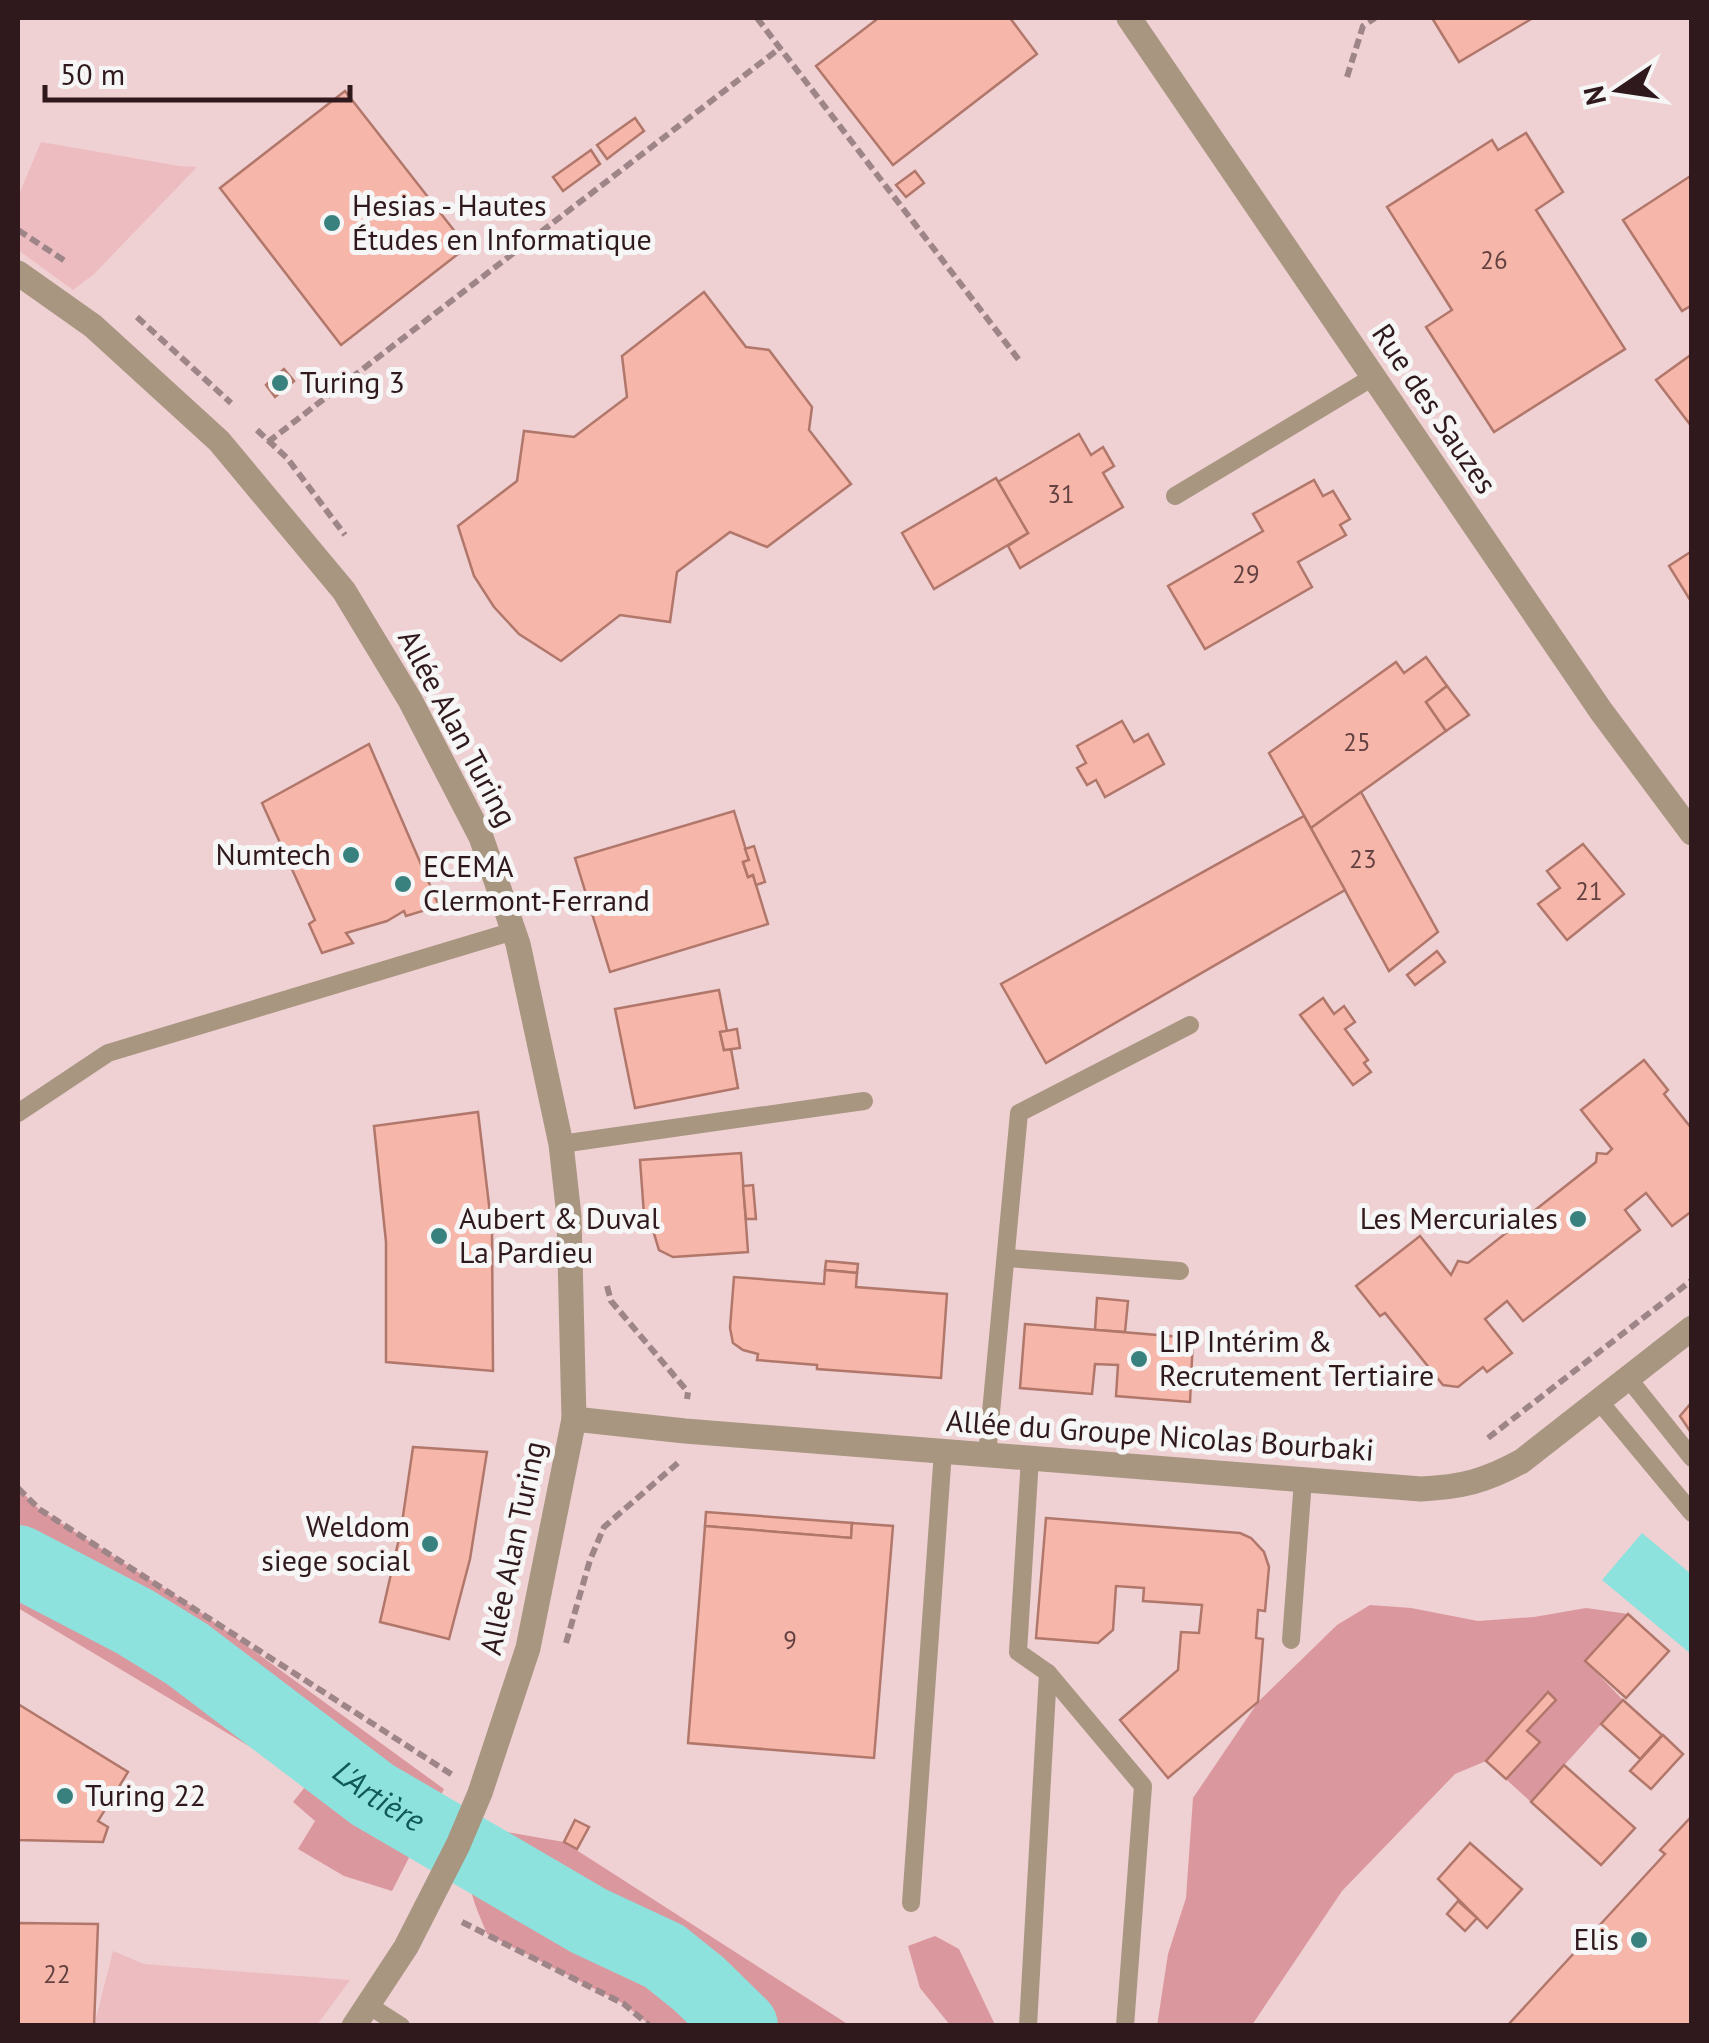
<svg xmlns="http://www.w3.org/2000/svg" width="1709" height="2043" viewBox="0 0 1709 2043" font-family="'PT Sans',sans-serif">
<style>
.built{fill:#efd0d3}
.green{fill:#edbcc1}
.forest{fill:#db979e}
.water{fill:#8ee2de}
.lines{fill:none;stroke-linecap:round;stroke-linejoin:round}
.river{stroke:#8ee2de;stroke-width:72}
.building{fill:#f6b7aa;stroke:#b1776b;stroke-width:2.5}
.path{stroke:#9e8587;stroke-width:6;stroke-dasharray:10 5;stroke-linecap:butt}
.service{stroke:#a89681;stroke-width:18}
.minor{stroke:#a89681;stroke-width:25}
.poi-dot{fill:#39817e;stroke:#f6f6f6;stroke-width:4}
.labels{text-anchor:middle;stroke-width:10;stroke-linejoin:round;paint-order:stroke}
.number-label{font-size:25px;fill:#624040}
.poi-label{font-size:30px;fill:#30191c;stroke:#f6f6f6;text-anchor:start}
.street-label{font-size:30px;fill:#30191c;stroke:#f6f6f6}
.water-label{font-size:32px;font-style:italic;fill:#0f5957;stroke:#f6f6f6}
</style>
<rect width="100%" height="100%" fill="#fce1e3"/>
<rect class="built" x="18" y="18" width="1673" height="2007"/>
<g class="green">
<polygon points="41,142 179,166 197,167 94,274 73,290 18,250 18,197"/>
<polygon points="113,1951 144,1964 350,1980 317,2025 94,2026"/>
</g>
<g class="forest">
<polygon points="18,1488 39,1509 196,1609 444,1789 392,1891 344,1876 298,1849 315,1821 293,1802 309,1782 18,1608"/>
<polygon points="1370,1605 1411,1608 1478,1621 1534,1617 1586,1608 1628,1614 1585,1661 1623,1700 1531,1802 1486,1761 1455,1774 1342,1891 1252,2025 1157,2026 1168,1954 1186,1898 1193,1798 1258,1702 1337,1625"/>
<path d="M507,1832L564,1842L849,2025H650L624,2004L487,1934C468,1887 463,1884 485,1837Z"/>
<polygon points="935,1936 959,1949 995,2025 950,2025 920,1988 908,1946"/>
</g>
<polygon class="water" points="1642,1533 1691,1574 1691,1654 1602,1580"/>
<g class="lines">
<path class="river" id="s1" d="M18,1561L135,1622L187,1654L373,1795L589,1921L664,1956L699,1984L742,2026"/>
</g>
<g class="building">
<polygon points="874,18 1010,18 1037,54 893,165 816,66 876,20"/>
<polygon points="1432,18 1533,18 1459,62"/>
<polygon points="345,91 467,247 341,345 220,188"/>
<polygon points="635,118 644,131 607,159 597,145"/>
<polygon points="1526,133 1563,192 1536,210 1625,349 1494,432 1426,327 1452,310 1387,207 1492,140 1498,150"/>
<polygon points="591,150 600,164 563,191 553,177"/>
<polygon points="915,171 924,183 906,197 896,185"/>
<polygon points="1692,175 1692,305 1682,311 1623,220"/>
<polygon points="704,292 746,347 769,350 812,407 809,430 851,484 767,547 730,532 677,572 670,622 620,615 561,661 519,634 494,607 474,576 458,526 517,481 524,431 574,437 627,397 622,356"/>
<polygon points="1692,354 1692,427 1656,380"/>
<polygon points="284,369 294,381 275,397 266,385"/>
<polygon points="1079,434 1091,455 1103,447 1114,466 1103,473 1123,507 1020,568 1008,546 1028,533 998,482"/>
<polygon points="996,478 1028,533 934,589 902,533"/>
<polygon points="1314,480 1323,496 1333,491 1350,519 1340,525 1346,535 1298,562 1312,587 1205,649 1168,586 1263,531 1253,514"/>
<polygon points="1692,551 1692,603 1669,566"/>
<polygon points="1426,657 1447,686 1426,702 1446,731 1311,828 1269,753 1396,662 1404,673"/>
<polygon points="1447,686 1469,715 1446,731 1426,702"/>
<polygon points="1122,721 1134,742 1148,734 1164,764 1105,797 1096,780 1087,785 1077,768 1086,763 1077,746"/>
<polygon points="369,744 439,906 406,916 404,911 387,921 346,933 353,943 322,953 309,924 315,920 262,803"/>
<polygon points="1361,792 1438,932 1389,971 1311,828"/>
<polygon points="734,811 749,860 743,862 748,877 753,875 768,924 610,972 575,858"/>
<polygon points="1304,816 1345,890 1046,1063 1001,984"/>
<polygon points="1583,844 1624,894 1567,940 1538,904 1560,888 1547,871"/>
<polygon points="754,846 765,882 756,885 753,875 748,877 743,862 749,860 745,849"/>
<polygon points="1437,951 1445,962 1415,985 1407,975"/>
<polygon points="719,990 727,1031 720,1032 724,1050 731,1049 738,1088 635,1108 615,1009"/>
<polygon points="1323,998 1334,1014 1344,1006 1355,1022 1345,1029 1368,1060 1364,1063 1371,1072 1353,1085 1300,1015"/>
<polygon points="737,1029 740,1048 724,1050 720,1032"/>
<polygon points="1644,1060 1668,1090 1664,1094 1692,1129 1692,1211 1672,1226 1646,1193 1625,1210 1640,1230 1523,1321 1507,1301 1485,1319 1512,1353 1487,1372 1483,1367 1458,1387 1443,1385 1385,1313 1380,1316 1356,1286 1420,1236 1451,1275 1458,1261 1468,1263 1596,1162 1597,1153 1607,1154 1612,1149 1581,1110"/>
<polygon points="478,1112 492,1230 493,1371 386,1362 386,1242 374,1126"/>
<polygon points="741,1153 748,1252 673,1257 659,1250 652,1227 645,1228 640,1160"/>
<polygon points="753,1185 756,1219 746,1219 743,1186"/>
<polygon points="826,1261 858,1264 857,1273 825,1270"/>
<polygon points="825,1270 857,1273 856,1287 947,1294 941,1378 817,1369 817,1365 757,1360 758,1354 743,1350 733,1343 730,1328 734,1277 824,1284"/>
<polygon points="1097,1298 1128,1301 1125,1332 1095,1330"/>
<polygon points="1025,1324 1193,1338 1190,1402 1116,1396 1118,1365 1095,1364 1092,1394 1020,1388"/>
<polygon points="1692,1402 1692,1434 1680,1416"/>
<polygon points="413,1447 487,1452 470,1559 449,1639 380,1622 401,1530"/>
<polygon points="706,1512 852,1523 851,1538 705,1526"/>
<polygon points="1046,1518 1240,1533 1251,1538 1264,1552 1269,1567 1265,1611 1258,1610 1256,1638 1263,1639 1258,1702 1168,1778 1120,1720 1178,1670 1181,1632 1199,1633 1202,1605 1143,1601 1144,1588 1116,1586 1113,1630 1098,1643 1036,1638"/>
<polygon points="852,1523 893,1526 874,1758 688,1743 705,1526 851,1538"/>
<polygon points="1628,1614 1669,1651 1626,1698 1585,1661"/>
<polygon points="1548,1692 1556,1700 1527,1731 1540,1742 1506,1779 1486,1761"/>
<polygon points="1623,1700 1662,1735 1640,1759 1601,1724"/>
<polygon points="18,1704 128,1772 98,1821 108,1827 103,1842 18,1840"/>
<polygon points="1663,1735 1683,1754 1651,1789 1630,1771"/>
<polygon points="1564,1765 1635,1828 1601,1865 1531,1802"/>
<polygon points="1692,1816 1692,2026 1507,2026 1665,1854 1660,1850"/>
<polygon points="575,1820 589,1827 577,1849 564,1842"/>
<polygon points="1470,1843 1522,1889 1487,1928 1438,1879"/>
<polygon points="1458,1901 1477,1918 1465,1931 1447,1914"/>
<polygon points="18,1923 98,1924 94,2026 18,2024"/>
</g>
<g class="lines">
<g class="path">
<polyline points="757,18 1019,360"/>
<polyline points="1347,77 1363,26 1375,18"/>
<polyline points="18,230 68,263"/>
<polyline points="137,317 231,403"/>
<polyline points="257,430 287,458 345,535"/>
<polyline points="268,442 780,48"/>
<polyline points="607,1286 611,1301 688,1392 687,1399"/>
<polyline points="1217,1436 1294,1442"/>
<polyline points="1488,1438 1692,1280"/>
<polyline points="18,1488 39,1509 454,1776"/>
<polyline points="566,1643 590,1560 604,1527 680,1461"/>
<polyline points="462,1922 624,2004 650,2026"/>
</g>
<g class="service">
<polyline points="1175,496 1373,377"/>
<polyline points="18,1113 108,1053 514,931"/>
<polyline points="561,1144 864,1101"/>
<polyline points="1008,1258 1180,1271"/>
<polyline points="1628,1378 1692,1458"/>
<polyline points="1599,1401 1692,1513"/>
<polyline points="987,1455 1019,1113 1190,1025"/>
<polyline points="1291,1640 1303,1480"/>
<polyline points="1048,1673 1143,1786 1125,2026"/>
<polyline points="911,1903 943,1451"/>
<polyline points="368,2005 401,2026"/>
<polyline points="1028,2026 1048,1673 1018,1652 1030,1458"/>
</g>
<g class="minor">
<polyline points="1129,18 1601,711 1692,833"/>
<polyline points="18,273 93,326 219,441 344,591 410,700 481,837 518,944 561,1144 569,1216 574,1419 528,1648 480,1793 458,1845 406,1947 354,2026"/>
<path d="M574,1419L685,1431L1421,1489C1462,1487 1486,1481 1522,1461L1692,1328"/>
</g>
</g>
<g class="poi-dot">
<circle cx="332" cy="223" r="10"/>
<circle cx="280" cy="383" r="10"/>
<circle cx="351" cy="855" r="10"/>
<circle cx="403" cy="884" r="10"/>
<circle cx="1578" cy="1219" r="10"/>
<circle cx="439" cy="1236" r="10"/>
<circle cx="1139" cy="1359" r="10"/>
<circle cx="430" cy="1544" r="10"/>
<circle cx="65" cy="1796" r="10"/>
<circle cx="1639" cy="1940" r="10"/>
</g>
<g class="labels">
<g class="number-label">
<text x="1494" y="269">26</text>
<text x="1061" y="503">31</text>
<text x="1246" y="583">29</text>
<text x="1357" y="751">25</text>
<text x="1363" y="868">23</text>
<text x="1589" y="900">21</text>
<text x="790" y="1649">9</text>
<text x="57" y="1983">22</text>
</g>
<g class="poi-label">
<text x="352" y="216">Hesias - Hautes<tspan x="352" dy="34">Études en Informatique</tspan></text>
<text x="300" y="393">Turing 3</text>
<text x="331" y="865" text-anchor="end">Numtech</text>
<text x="423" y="877">ECEMA<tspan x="423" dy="34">Clermont-Ferrand</tspan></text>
<text x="459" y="1229">Aubert &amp; Duval<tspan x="459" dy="34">La Pardieu</tspan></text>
<text x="1558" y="1229" text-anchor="end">Les Mercuriales</text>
<text x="1159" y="1352">LIP Intérim &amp;<tspan x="1159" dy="34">Recrutement Tertiaire</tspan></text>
<text x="410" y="1537" text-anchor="end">Weldom<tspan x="410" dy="34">siege social</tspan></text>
<text x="85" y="1806">Turing 22</text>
<text x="1619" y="1950" text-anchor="end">Elis</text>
</g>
<g class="street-label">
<text transform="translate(1434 409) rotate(56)" y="10">Rue des Sauzes</text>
<text transform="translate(457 728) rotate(62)" y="10">Allée Alan Turing</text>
<text transform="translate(1160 1436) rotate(4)" y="10">Allée du Groupe Nicolas Bourbaki</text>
<text transform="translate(513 1548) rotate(-78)" y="10">Allée Alan Turing</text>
</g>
<g class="water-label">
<text dy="11" stroke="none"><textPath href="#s1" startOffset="432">L'Artière</textPath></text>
</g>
</g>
<rect width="1709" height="2043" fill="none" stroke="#30191c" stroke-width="40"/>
<g transform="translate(1619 90) rotate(257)" stroke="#f6f6f6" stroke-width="8" paint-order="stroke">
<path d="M0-8L18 38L0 25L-18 38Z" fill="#30191c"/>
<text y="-15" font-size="28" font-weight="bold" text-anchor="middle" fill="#30191c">N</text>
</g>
<path d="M45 85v15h305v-15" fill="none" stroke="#30191c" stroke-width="5"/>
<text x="60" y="85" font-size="30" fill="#30191c" stroke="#f6f6f6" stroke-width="8" paint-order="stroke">50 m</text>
</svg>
